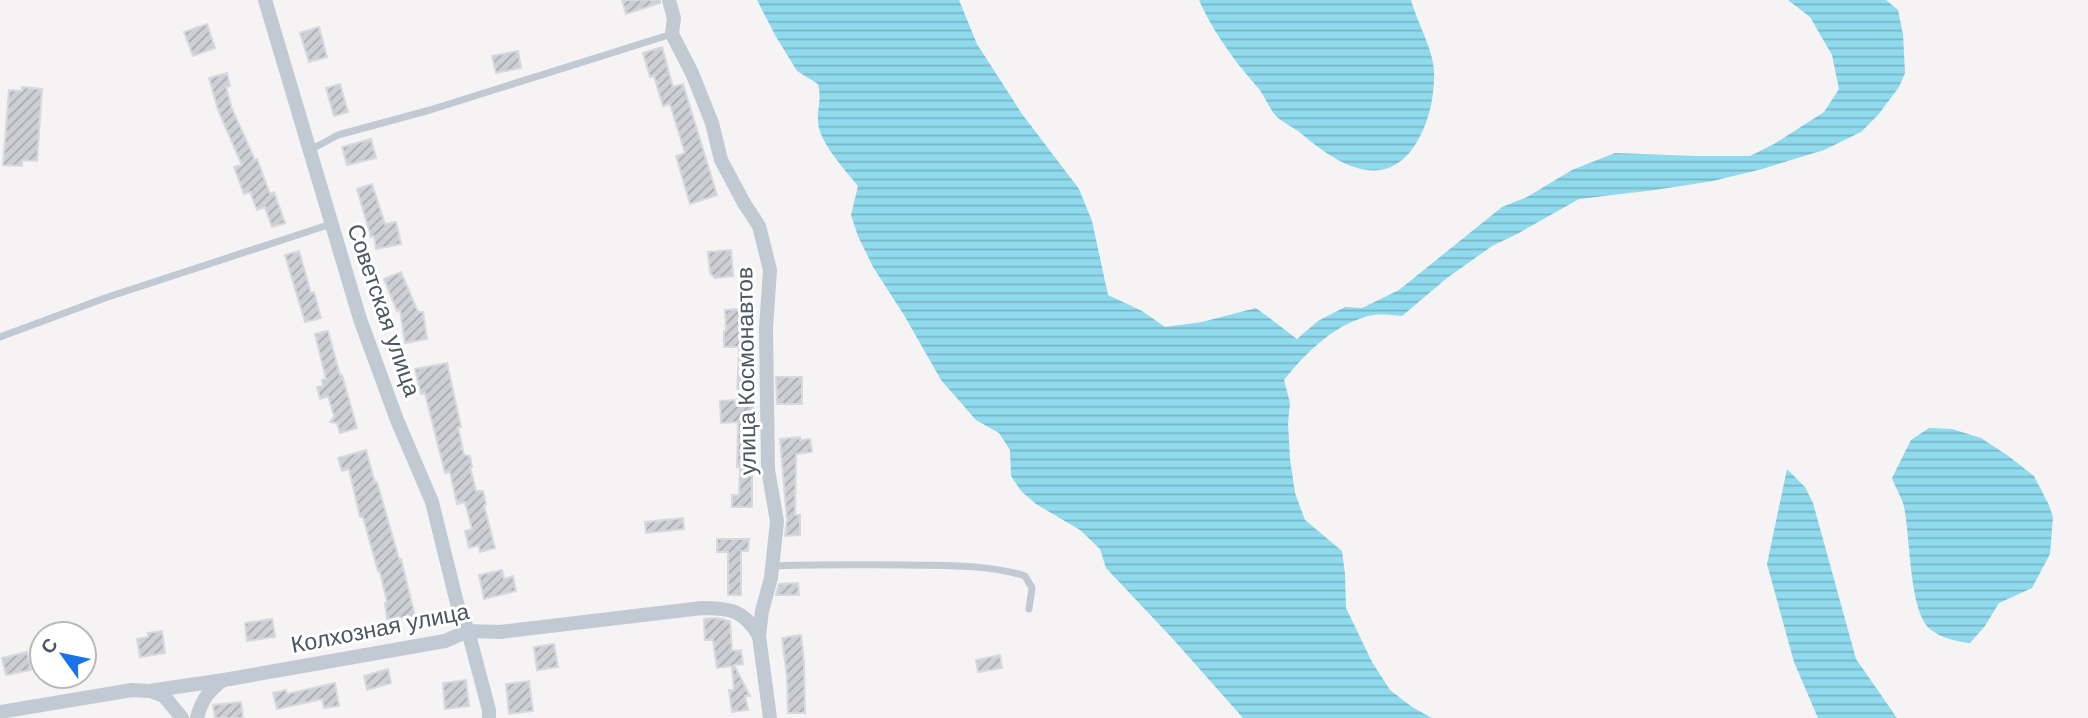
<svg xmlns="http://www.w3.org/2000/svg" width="2088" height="718" viewBox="0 0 2088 718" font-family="Helvetica,sans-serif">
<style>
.water{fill:url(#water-rules)}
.building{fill:url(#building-hatch);stroke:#d7d9de;stroke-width:2}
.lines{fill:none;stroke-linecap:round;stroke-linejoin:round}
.lane{stroke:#c1cad2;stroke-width:7}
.street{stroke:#c1cad2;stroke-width:14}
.labels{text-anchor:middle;stroke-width:6;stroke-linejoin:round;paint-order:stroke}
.street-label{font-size:23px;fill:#4a5661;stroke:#fff}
</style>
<defs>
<pattern id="water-rules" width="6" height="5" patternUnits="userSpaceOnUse" patternTransform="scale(1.75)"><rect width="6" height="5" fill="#90daee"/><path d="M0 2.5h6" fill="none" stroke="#78b4c4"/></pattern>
<pattern id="building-hatch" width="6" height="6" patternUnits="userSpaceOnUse" patternTransform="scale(1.75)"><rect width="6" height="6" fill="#cdcfd5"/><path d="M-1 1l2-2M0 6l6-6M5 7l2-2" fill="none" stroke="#a8abb0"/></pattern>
</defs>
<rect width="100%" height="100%" fill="#f5f3f3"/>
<g class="water">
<path d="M757,0H959L977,44L1022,114L1079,189L1092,221L1108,295L1142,311L1165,327L1202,322L1256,308L1297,339L1318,321L1345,307L1362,308L1399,290L1502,207L1527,197L1572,170L1615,153L1697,156H1750L1774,144L1824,112L1839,89L1832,55L1810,17L1788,0H1886L1898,10L1903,34L1905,73L1899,87L1878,115L1861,132L1824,150L1762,169L1713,181L1655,190L1579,199L1517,234L1492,246L1447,278L1402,316C1393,315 1382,314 1373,315C1337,322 1306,352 1284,380L1290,403L1288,423L1290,459L1295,493L1305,520L1342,551L1345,574L1346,608L1372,662L1390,690L1412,707L1432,718H1243L1173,639L1106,568L1100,549L1080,530L1036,504L1021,491L1011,476L1010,450L999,433L976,420L941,380L904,315L873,267L858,236L851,215L858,186C845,170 819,142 818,122C817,107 822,101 818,84L797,71L775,35Z"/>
<path d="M1199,0H1411C1417,22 1433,49 1434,71C1435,97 1428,127 1413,148C1379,195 1330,158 1298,131C1291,126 1282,122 1276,116C1269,108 1265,97 1259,89C1251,79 1242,70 1235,60C1221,41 1208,21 1199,0Z"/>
<path d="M1929,428L1952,429L1981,438L2007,455L2034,476L2049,505L2053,517L2050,554L2032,588L1999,603L1985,626L1970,643C1955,641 1943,639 1930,629C1908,610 1911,532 1903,503C1900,495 1895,486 1892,478L1911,440Z"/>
<polygon points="1787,469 1805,487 1813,503 1856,659 1897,718 1818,718 1794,662 1767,564"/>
</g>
<g class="building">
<polygon points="622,0 660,0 660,3 626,14"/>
<polygon points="207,24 215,48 193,56 184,32"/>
<polygon points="319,27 327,57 309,62 300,33"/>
<polygon points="662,47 673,87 683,84 717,195 690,204 676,156 685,153 670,104 663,106 654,76 650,77 643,53"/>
<polygon points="518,51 521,68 496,73 492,56"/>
<polygon points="227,73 230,86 226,87 232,109 255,160 257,159 270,194 274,192 285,223 272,227 265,207 257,210 250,192 244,194 234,167 242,165 218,110 209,78"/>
<polygon points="340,84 348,112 334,116 326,88"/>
<polygon points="22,87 42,89 37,161 22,160 22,166 3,165 9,90 22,91"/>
<polygon points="371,139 376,158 347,165 342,147"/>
<polygon points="372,184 385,224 396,222 401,244 376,249 374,236 371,237 357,189"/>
<polygon points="731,250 733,276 715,278 710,273 708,252"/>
<polygon points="299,251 311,293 314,292 321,318 305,322 285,255"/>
<polygon points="401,272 418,312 423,312 427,339 405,343 400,310 397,311 384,279"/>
<polygon points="752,308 753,354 754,355 754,380 752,380 754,422 752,422 752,507 732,507 732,495 739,495 740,467 737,467 738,422 721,423 720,401 737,400 739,347 724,347 724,331 726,331 725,310"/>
<polygon points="328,331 340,375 342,375 357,428 340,433 337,423 330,422 334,416 328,396 320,399 317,387 323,386 322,380 326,379 315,334"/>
<polygon points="447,363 461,427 458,427 464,455 470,456 472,467 470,467 476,491 483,491 486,504 484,505 495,548 480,552 479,545 469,548 465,531 472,529 465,502 457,504 450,472 445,473 425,393 421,394 415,369"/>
<polygon points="776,377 802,377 802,404 777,404"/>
<polygon points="800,437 800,440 810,439 812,452 796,454 795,515 800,515 800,535 785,536 787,520 780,439"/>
<polygon points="366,450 375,483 377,482 399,559 401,559 415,616 387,619 385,603 387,602 380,572 378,571 363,517 360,517 349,469 342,471 338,458"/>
<polygon points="683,518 684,529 646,533 645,522"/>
<polygon points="717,539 749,539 748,551 741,551 741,595 728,595 728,552 717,552"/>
<polygon points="502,570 504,579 513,576 516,591 484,599 479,575"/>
<polygon points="798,583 799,595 776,595 779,584"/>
<polygon points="717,618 730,621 732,651 741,650 743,664 734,665 750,696 745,696 748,710 732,712 729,690 734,690 732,666 717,668 713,640 705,640 704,619"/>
<polygon points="272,619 275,637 247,641 245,623"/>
<polygon points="162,631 165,653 140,657 137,639 148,637 148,633"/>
<polygon points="801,635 804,663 805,713 788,713 787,677 782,638"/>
<polygon points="554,644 558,667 537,670 534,647"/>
<polygon points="27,652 31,670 6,675 2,658"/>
<polygon points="1000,655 1002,668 978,672 976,660"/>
<polygon points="388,669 391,683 367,690 364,676"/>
<polygon points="466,680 469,706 445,709 443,683"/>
<polygon points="529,681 533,711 509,714 506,684"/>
<polygon points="335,683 339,706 324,708 322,699 277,709 273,693 286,690 287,694"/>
<polygon points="241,702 243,718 215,718 213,705"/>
</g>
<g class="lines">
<g class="lane">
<polyline points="310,150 338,135 430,110 672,34"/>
<polyline points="0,337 105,298 331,224"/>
<path d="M773,566C818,564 862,565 908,565C947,566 987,564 1025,576L1032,588L1029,609"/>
</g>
<g class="street">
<polyline points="265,0 360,319 397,420 432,502 457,603 468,631 489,710 489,718"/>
<polyline points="669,0 674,18 672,34 692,73 712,123 721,160 744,203 759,226 770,270 766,328 768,470 777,521 771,578 762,611 759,636 770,718"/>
<polyline points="150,691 164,696 182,718"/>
<path d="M0,712L132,690L149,691L224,680L445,641L468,631L500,632L702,608C730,608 744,610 759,636"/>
<path d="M197,718C201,701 209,690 223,680"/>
</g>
</g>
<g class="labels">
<g class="street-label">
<text transform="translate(384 310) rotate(71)" y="8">Советская улица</text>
<text transform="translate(746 371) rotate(-91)" y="8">улица Космонавтов</text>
<text transform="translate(380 628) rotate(-11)" y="8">Колхозная улица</text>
</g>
</g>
<g transform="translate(63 655) rotate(303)"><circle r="33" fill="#ffffff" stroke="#b7bbc0" stroke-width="2"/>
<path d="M0-5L12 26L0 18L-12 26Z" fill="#1a73e8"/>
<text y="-10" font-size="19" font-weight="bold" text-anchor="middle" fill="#4a5661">С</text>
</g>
</svg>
